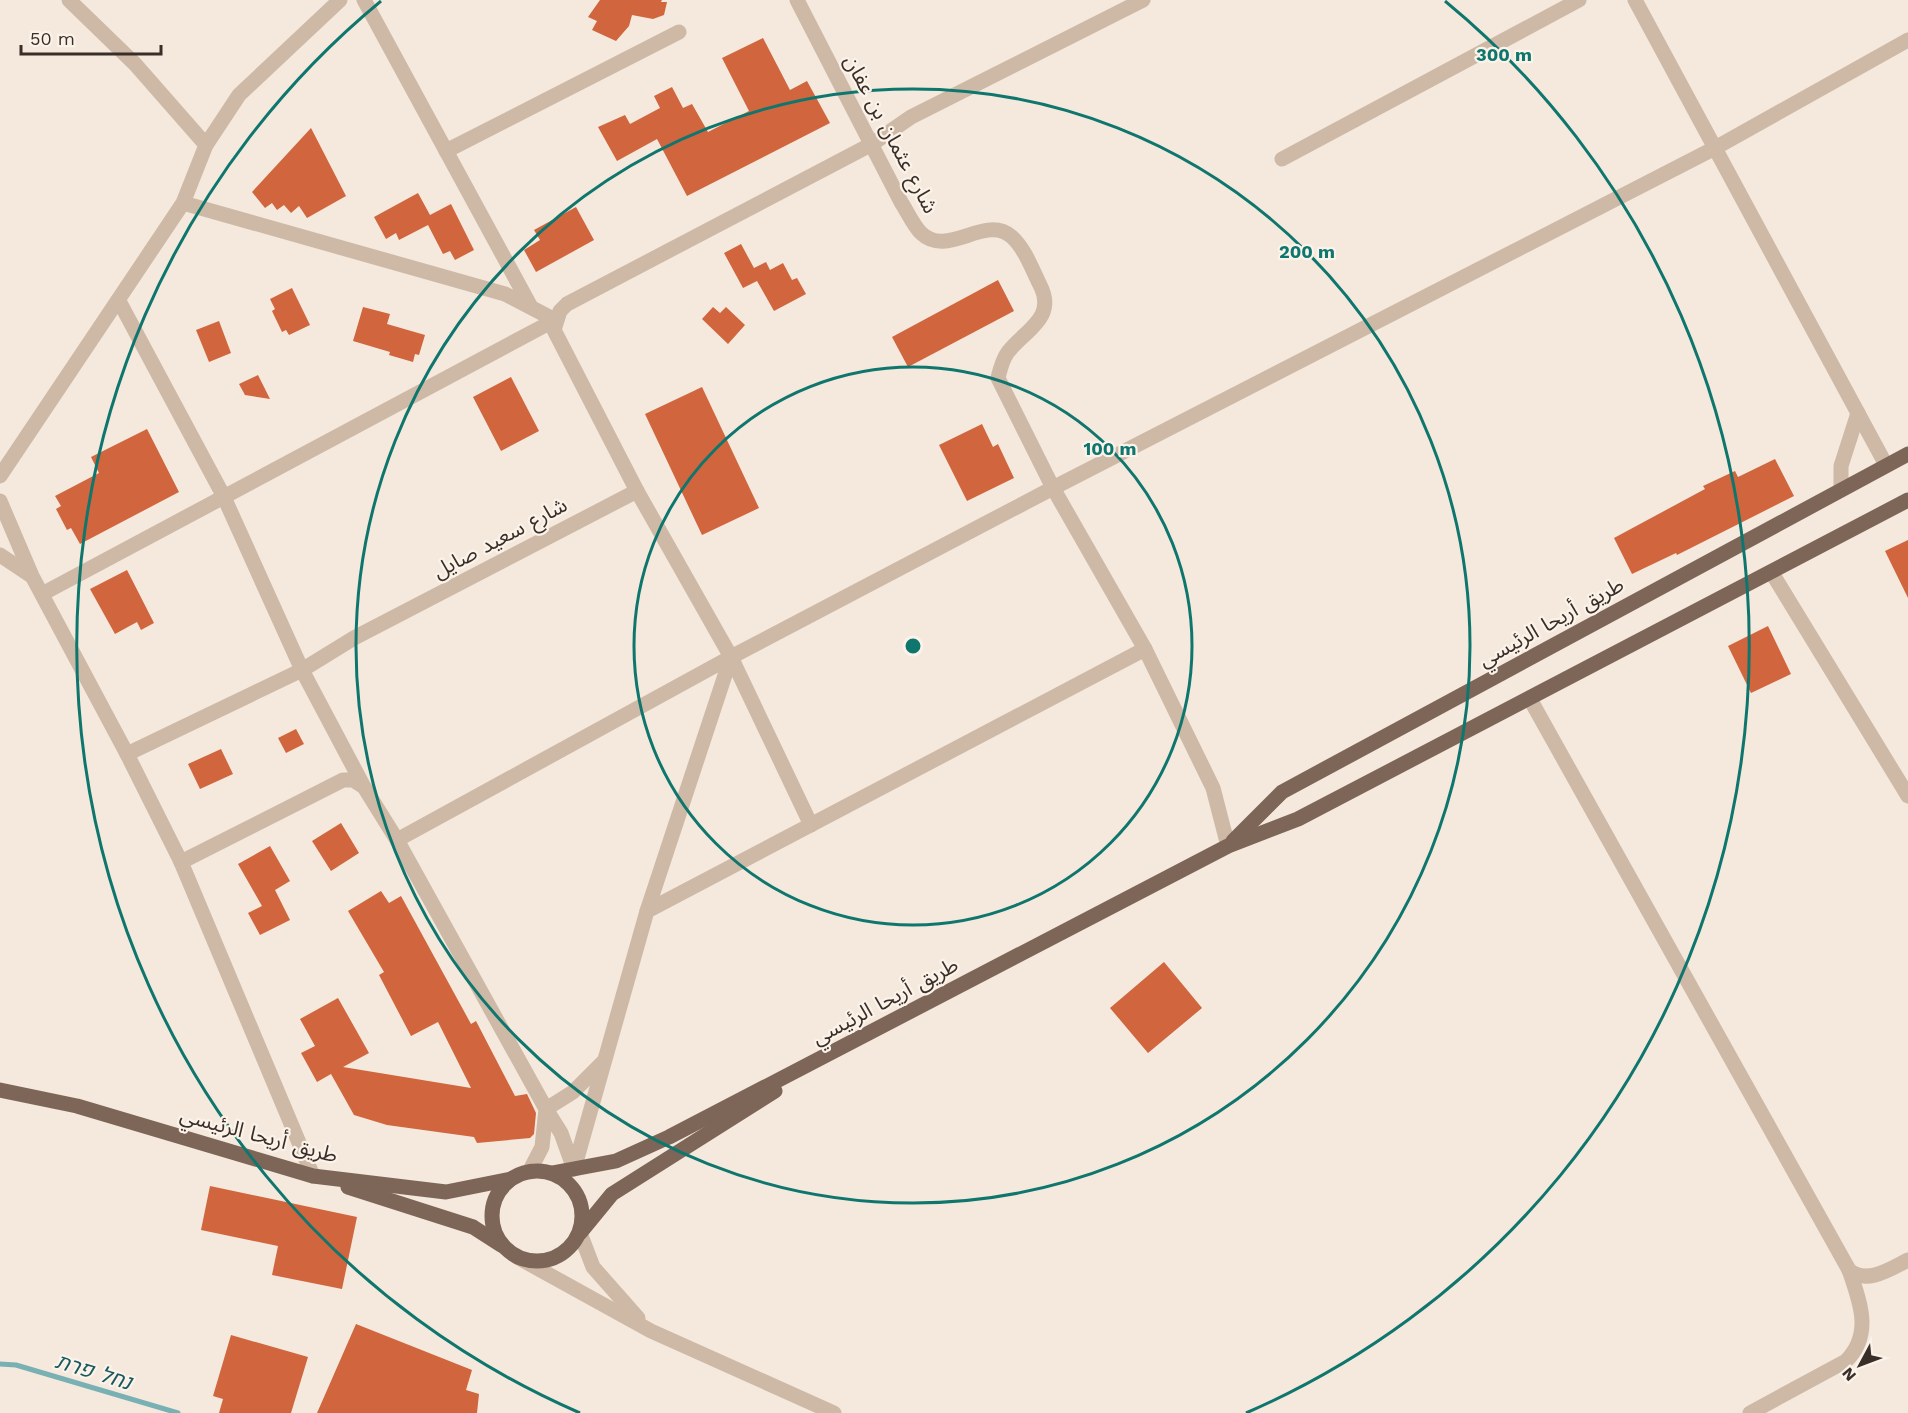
<svg xmlns="http://www.w3.org/2000/svg" width="1908" height="1413" viewBox="0 0 1908 1413" font-family="'Work Sans','Noto Sans Arabic',Heebo,sans-serif">
<style>
.lines{fill:none;stroke-linecap:round;stroke-linejoin:round}
.stream{stroke:#78b0b4;stroke-width:5}
.building{fill:#d0653e}
.minor{stroke:#ceb9a7;stroke-width:15}
.major{stroke:#7d6558;stroke-width:15}
.ring{fill:none;stroke:#0f766e;stroke-width:3}
.labels{text-anchor:middle;stroke-width:4.5;stroke-linejoin:round;paint-order:stroke}
.street-label{font-size:21px;fill:#392e28;stroke:#fbf3e9}
.water-label{font-size:22px;font-style:italic;fill:#1a595f;stroke:#fbf3e9}
.centre{fill:#0f766e;stroke:#fbf3e9;stroke-width:3}
.ring-label{font-size:18px;text-anchor:middle;font-weight:bold;fill:#0f766e;stroke:#fbf3e9;stroke-width:4.5;stroke-linejoin:round;paint-order:stroke}
</style>
<rect width="100%" height="100%" fill="#f4e9dc"/>
<g class="lines">
<polyline class="stream" points="0,1364 16,1365 178,1413"/>
</g>
<g class="building">
<polygon points="600,0 662,0 661,2 667,2 664,15 653,19 632,15 629,26 616,41 592,30 597,21 588,17"/>
<polygon points="763,38 790,90 807,81 830,123 687,196 657,139 617,161 598,127 625,115 630,124 660,108 654,96 672,87 683,108 692,104 708,132 749,111 722,58"/>
<polygon points="311,128 346,196 307,218 299,206 291,213 284,205 277,210 272,203 265,208 252,192"/>
<polygon points="418,193 430,215 451,204 474,250 455,260 450,251 443,254 428,225 399,240 396,233 386,239 374,217"/>
<polygon points="576,207 594,240 536,272 524,250 540,240 534,230"/>
<polygon points="741,244 754,268 766,262 770,270 783,263 792,280 797,278 806,294 774,311 757,281 743,288 724,253"/>
<polygon points="998,280 1014,311 908,367 892,337"/>
<polygon points="292,288 310,325 289,335 286,330 282,332 272,311 275,309 270,299"/>
<polygon points="363,307 390,314 387,324 425,335 419,355 415,354 413,362 389,355 390,352 353,341"/>
<polygon points="713,307 720,313 726,307 745,325 728,344 702,319"/>
<polygon points="219,321 231,353 209,362 196,330"/>
<polygon points="258,375 270,399 245,395 239,384"/>
<polygon points="511,377 539,431 501,451 473,397"/>
<polygon points="702,387 759,508 702,535 645,414"/>
<polygon points="982,424 993,447 998,444 1014,478 967,501 939,445"/>
<polygon points="147,429 179,492 80,544 71,528 67,530 56,509 61,506 55,496 99,473 91,457"/>
<polygon points="1775,459 1794,496 1677,555 1676,553 1632,574 1614,538 1705,489 1703,486 1735,471 1738,477"/>
<polygon points="1908,540 1908,598 1885,551"/>
<polygon points="127,570 154,623 141,630 137,622 115,634 90,589"/>
<polygon points="1768,626 1791,674 1751,693 1728,646"/>
<polygon points="296,729 304,744 286,753 278,738"/>
<polygon points="221,749 233,774 200,789 188,764"/>
<polygon points="341,823 359,853 331,871 312,841"/>
<polygon points="270,846 290,881 275,890 290,920 260,935 248,913 262,906 238,864"/>
<polygon points="381,891 389,903 401,896 471,1024 476,1021 515,1096 527,1094 536,1113 534,1134 530,1138 477,1143 474,1137 387,1125 354,1115 331,1074 317,1082 301,1053 315,1046 300,1019 338,998 369,1053 343,1067 471,1088 438,1022 411,1036 379,975 384,972 348,911"/>
<polygon points="1164,962 1202,1008 1148,1053 1110,1008"/>
<polygon points="210,1186 357,1217 342,1289 272,1275 278,1246 201,1230"/>
<polygon points="356,1324 472,1370 466,1390 479,1394 477,1413 317,1413"/>
<polygon points="231,1335 308,1357 291,1413 219,1413 223,1399 213,1396"/>
</g>
<g class="lines">
<g class="minor">
<polyline points="69,0 135,64 206,145"/>
<polyline points="364,0 531,307"/>
<path d="M797,0L901,202C907,211 913,225 921,233C948,259 985,213 1012,237C1025,249 1032,269 1040,285C1057,318 1025,330 1008,352C1002,360 1000,370 998,378L1053,488L1145,649L1213,788L1228,846"/>
<polyline points="1635,0 1886,465"/>
<polyline points="446,151 679,32"/>
<polyline points="1282,159 1579,0"/>
<polyline points="183,203 505,294 555,320"/>
<polyline points="119,301 223,495 302,670 364,787"/>
<polyline points="0,476 183,203 206,145 239,95 340,0"/>
<polyline points="1841,488 1841,466 1858,413"/>
<polyline points="637,491 554,330 560,311 567,304 872,144 911,117 1143,0"/>
<polyline points="0,501 32,576 127,754 302,670 354,638 637,491 731,657 397,840"/>
<polyline points="0,555 30,575"/>
<polyline points="1772,573 1908,796"/>
<polyline points="42,594 555,320"/>
<polyline points="731,657 811,825"/>
<path d="M1530,699L1849,1270C1867,1285 1890,1269 1908,1260"/>
<polyline points="127,754 181,862 313,1176"/>
<polyline points="181,862 343,780 353,780 364,787 397,840 546,1109 542,1147 529,1172"/>
<polyline points="647,911 731,657 1053,488 1715,148 1908,40"/>
<polyline points="574,1169 647,911 1145,649"/>
<polyline points="574,1169 561,1133 546,1109 573,1092 603,1062"/>
<polyline points="580,1233 593,1267 638,1318"/>
<polyline points="517,1257 651,1331 834,1413"/>
<path d="M1750,1413L1846,1361C1873,1334 1860,1302 1849,1270"/>
</g>
<g class="major">
<polyline points="1233,841 1282,792 1908,454"/>
<polyline points="0,1090 77,1106 313,1176 446,1192 511,1179"/>
<circle cx="537" cy="1216" r="45"/>
<polyline points="552,1173 616,1161 669,1137 1228,846 1298,819 1908,500"/>
<polyline points="348,1187 473,1227 501,1245"/>
<polyline points="580,1233 612,1194 775,1091"/>
</g>
</g>
<g class="ring">
<circle cx="913" cy="646" r="279"/>
<circle cx="913" cy="646" r="557"/>
<path d="M580 1413A836 836 0 0 1 381 1M1445 1A836 836 0 0 1 1246 1413"/>
</g>
<g class="labels">
<g class="street-label">
<text transform="translate(891 134) rotate(62)" y="7">شارع عثمان بن عفان</text>
<text transform="translate(500 538) rotate(-28)" y="7">شارع سعيد صايل</text>
<text transform="translate(1551 622) rotate(-29)" y="7">طريق أريحا الرئيسي</text>
<text transform="translate(885 1001) rotate(-28)" y="7">طريق أريحا الرئيسي</text>
<text transform="translate(259 1135) rotate(15)" y="7">طريق أريحا الرئيسي</text>
</g>
<g class="water-label">
<text transform="translate(94 1371) rotate(17)" y="8">נחל פרת</text>
</g>
</g>
<circle cx="913" cy="646" r="9" class="centre"/>
<g class="ring-label">
<text x="1504" y="61">300 m</text>
<text x="1307" y="258">200 m</text>
<text x="1110" y="455">100 m</text>
</g>
<g transform="translate(1860 1365) rotate(229)" stroke="#fbf3e9" stroke-width="4.5" paint-order="stroke">
<path d="M0-4.5L10 22L0 15L-10 22Z" fill="#392e28"/>
<text y="-9" font-size="16" font-weight="bold" text-anchor="middle" fill="#392e28">N</text>
</g>
<path d="M21 45v9h140v-9" fill="none" stroke="#392e28" stroke-width="3"/>
<text x="30" y="45" font-size="18" fill="#392e28" stroke="#fbf3e9" stroke-width="4.5" paint-order="stroke">50 m</text>
</svg>
